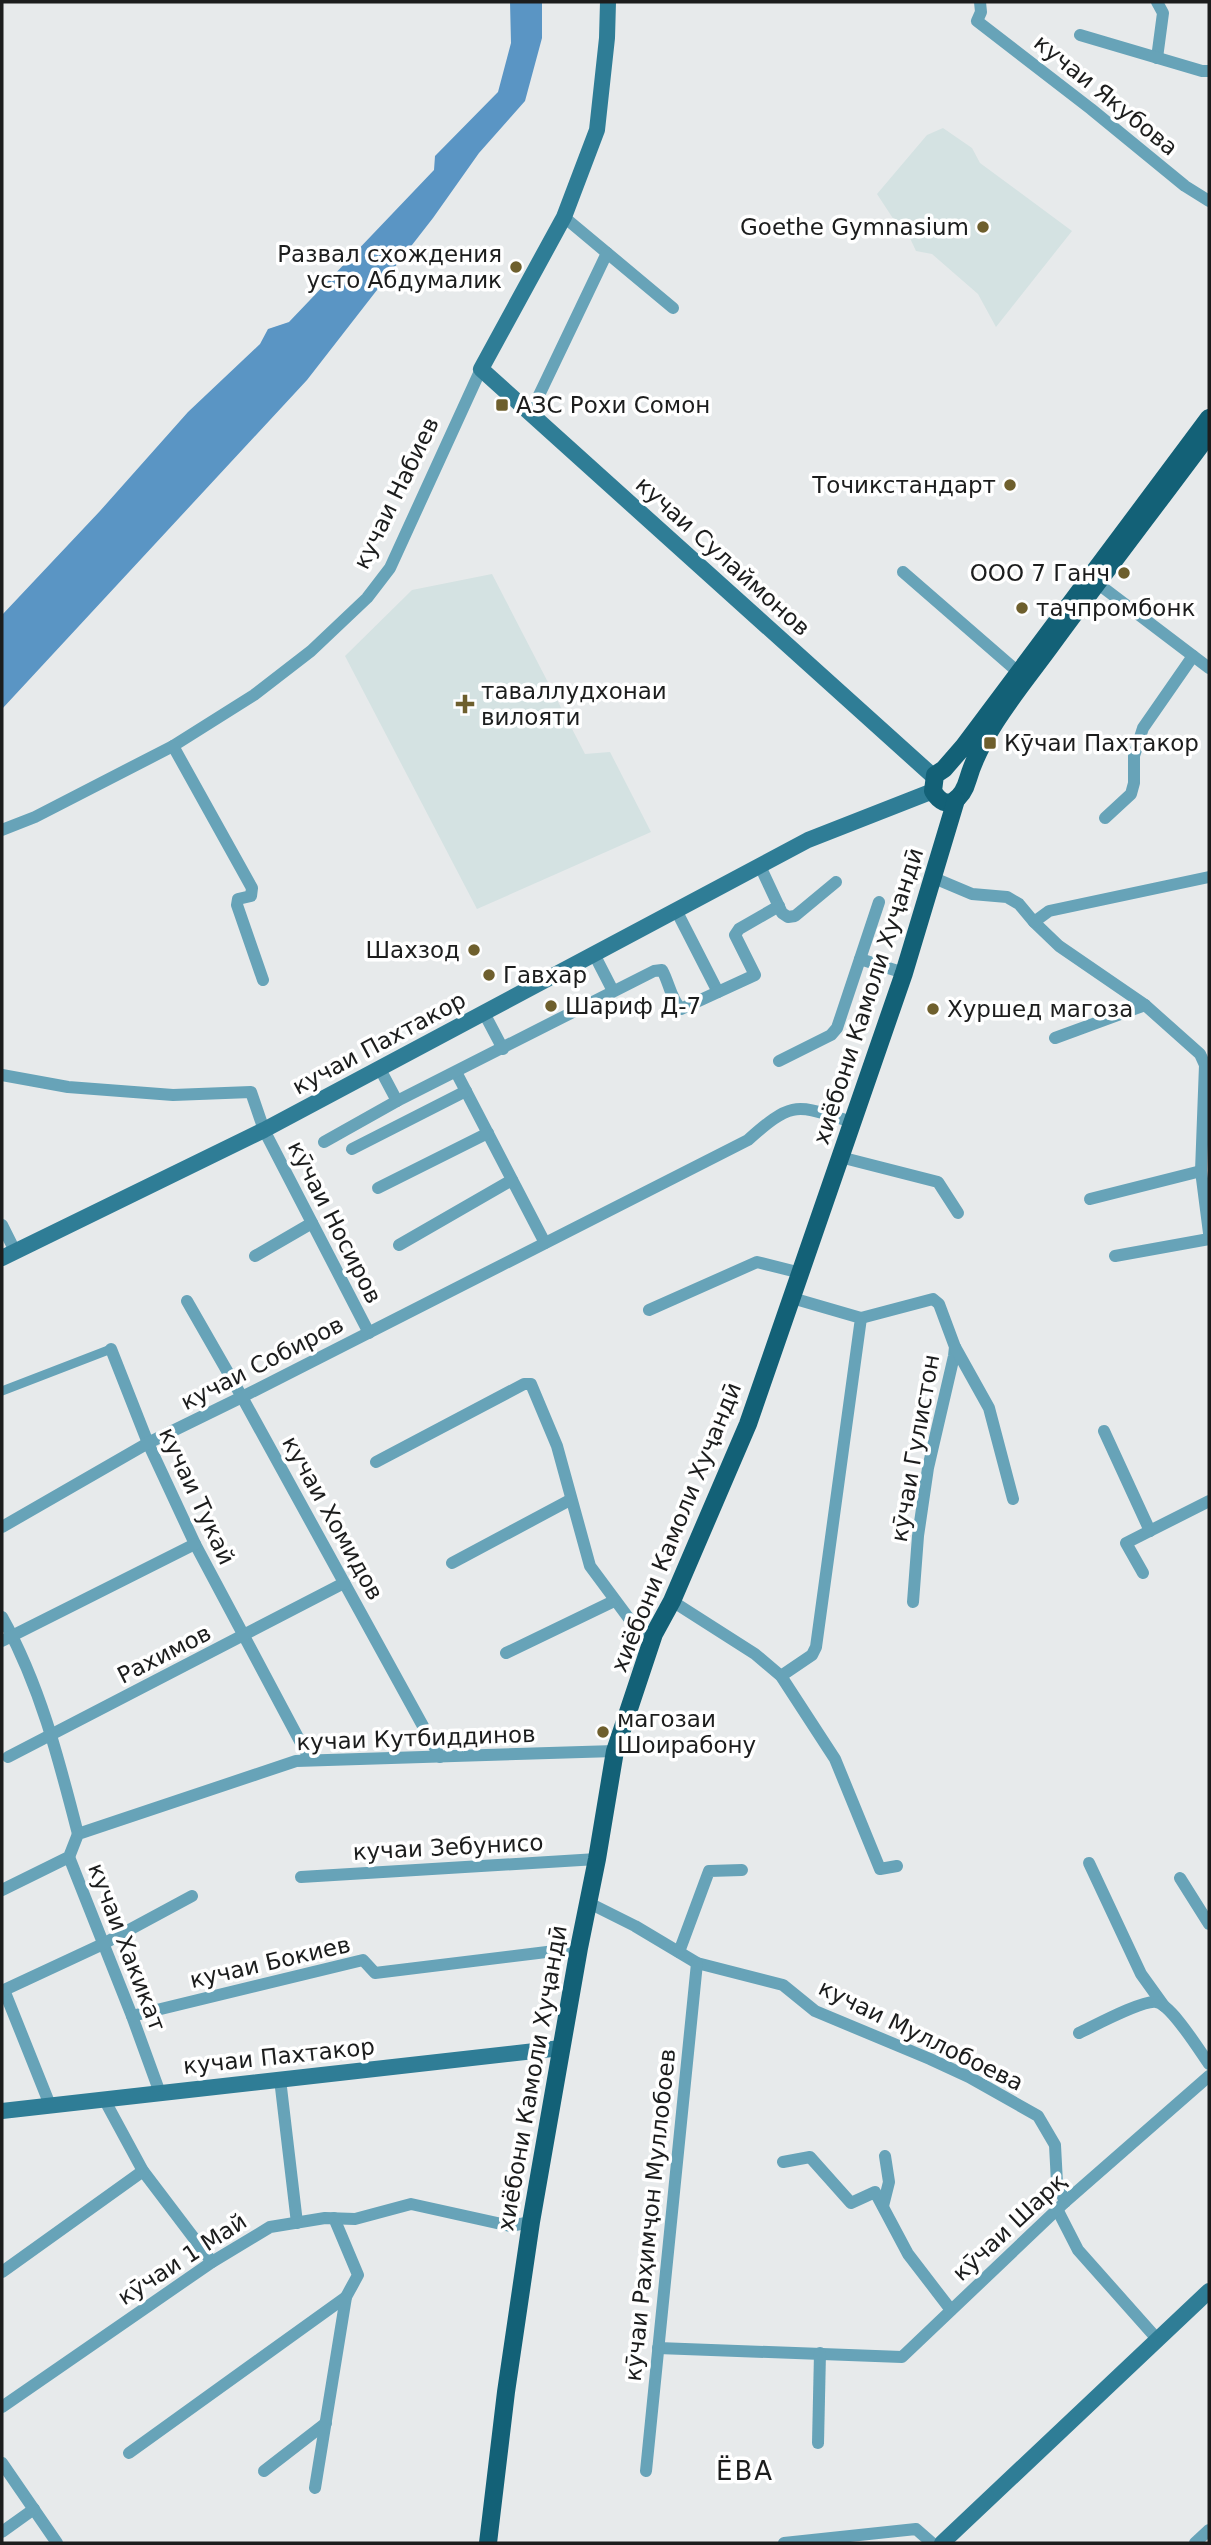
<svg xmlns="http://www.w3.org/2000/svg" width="1211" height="2545" viewBox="0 0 1211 2545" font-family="'DejaVu Sans',sans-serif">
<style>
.built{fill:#d4e2e2}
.water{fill:#5a95c4}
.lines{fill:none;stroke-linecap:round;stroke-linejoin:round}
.pedestrian{stroke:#67a3b8;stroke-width:9}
.minor{stroke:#67a3b8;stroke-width:12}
.secondary{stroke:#2f7d96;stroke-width:16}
.primary{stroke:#136177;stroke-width:18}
.poi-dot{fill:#6e5f2d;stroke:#fff;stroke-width:2.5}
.labels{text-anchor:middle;stroke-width:7;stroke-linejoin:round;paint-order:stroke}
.street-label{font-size:23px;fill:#1c1d1d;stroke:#fff}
.poi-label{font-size:23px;fill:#1c1d1d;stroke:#fff;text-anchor:start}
.quarter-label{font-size:26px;letter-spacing:2px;fill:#1c1d1d;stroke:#fff}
</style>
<rect width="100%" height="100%" fill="#e7eaeb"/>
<g class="built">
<polygon points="943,128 972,148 980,163 1072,231 996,327 978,294 932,254 916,251 909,236 896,223 877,194 927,135"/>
<polygon points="492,574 585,754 610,752 651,832 477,909 345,656 412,590"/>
</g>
<polygon class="water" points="510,2 542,2 542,38 525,101 479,153 433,218 307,380 2,709 2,615 100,511 188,412 260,344 268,329 289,322 434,170 435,156 498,92 511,43"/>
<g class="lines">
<polyline class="pedestrian" points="2,1391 111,1349"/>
<g class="minor">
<polyline points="980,2 981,12 977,21 1091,109 1185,186 1209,201"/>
<polyline points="1157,2 1163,13 1157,58"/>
<polyline points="1080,35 1202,71 1209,71"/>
<polyline points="564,217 673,308"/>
<polyline points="530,414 607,253"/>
<polyline points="903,572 1018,672"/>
<polyline points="1097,583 1209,668"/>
<polyline points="173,746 252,888 251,896 238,899 237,905 263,980"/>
<polyline points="1105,818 1131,794 1134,783 1134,756 1143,728 1193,656"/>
<polyline points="2,830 35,817 173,746 254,695 311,651 367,598 390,568 481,369"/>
<polyline points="760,866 782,913 788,917 795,916 836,882"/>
<polyline points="934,878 972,894 1007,897 1019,904 1034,922 1059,946 1145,1005 1200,1054 1205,1065 1201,1171 1209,1233"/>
<polyline points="676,910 718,992"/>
<polyline points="1034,922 1049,911 1209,877"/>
<polyline points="594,954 613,991"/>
<polyline points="860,959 904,973"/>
<polyline points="484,1013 503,1049"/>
<polyline points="1055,1038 1145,1005"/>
<polyline points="779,1061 831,1035 837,1028 879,902"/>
<polyline points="380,1069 397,1101"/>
<polyline points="456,1072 545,1243"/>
<polyline points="2,1075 68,1087 173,1095 251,1092 264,1130 369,1333"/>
<path d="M324,1142L397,1101L654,971L662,970C669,982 671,1000 681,1009L755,975L735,935L739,929L779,906"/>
<polyline points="352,1149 466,1091"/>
<polyline points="840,1157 938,1182 958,1213"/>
<polyline points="378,1188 488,1133"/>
<polyline points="1090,1199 1201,1171"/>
<polyline points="2,1225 15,1251"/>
<polyline points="399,1245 512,1180"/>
<polyline points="255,1256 312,1223"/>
<polyline points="1115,1256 1209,1239"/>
<polyline points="187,1301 242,1397 440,1757"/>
<polyline points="649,1310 757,1262 801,1273"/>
<polyline points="861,1318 933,1299 939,1304 955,1347 954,1356 928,1468 918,1536 913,1602"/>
<polyline points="955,1347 989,1408 1013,1499"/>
<polyline points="111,1349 148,1443 195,1544 310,1760"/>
<polyline points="1104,1431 1150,1531"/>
<polyline points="376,1462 524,1384 531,1384 557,1446 590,1566 636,1628 654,1634"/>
<path d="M2,1527L148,1443L242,1397L748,1140C794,1099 796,1105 852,1122"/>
<polyline points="452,1563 570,1500"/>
<polyline points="1143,1573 1126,1543 1209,1501"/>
<polyline points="672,1601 755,1654 781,1676 835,1759 880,1869 897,1866"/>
<path d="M2,1617C40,1685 59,1760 78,1834"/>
<polyline points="2,1641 195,1544"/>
<polyline points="506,1653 614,1601"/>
<polyline points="781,1676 812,1655 816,1647 861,1318 792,1298"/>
<polyline points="8,1757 344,1583"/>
<polyline points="69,1857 132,2016 160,2093"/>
<polyline points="1089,1863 1141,1974 1164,2006"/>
<polyline points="301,1877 597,1859"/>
<polyline points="1180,1878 1209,1924"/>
<polyline points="2,1890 69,1857 78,1834 296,1761 615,1751"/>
<polyline points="589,1903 635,1926 697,1963 783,1985 815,2011 930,2059 969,2077 1038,2116 1055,2145 1057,2183 1065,2202"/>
<polyline points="679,1952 709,1871 742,1870"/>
<polyline points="4,1990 50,2105"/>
<polyline points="2,1991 103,1944 192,1896"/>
<polyline points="132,2016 363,1960 375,1973 579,1948"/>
<path d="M1079,2033C1094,2026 1142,2000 1156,2002C1171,2004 1199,2050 1209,2064"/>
<polyline points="280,2079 297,2223"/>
<polyline points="104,2099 143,2171 212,2262"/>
<polyline points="783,2162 810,2157 851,2203 875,2192 908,2254 951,2310"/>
<polyline points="883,2206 889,2182 885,2156"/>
<polyline points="1057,2209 1078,2250 1158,2340"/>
<polyline points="2,2272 143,2171"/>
<polyline points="658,2348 902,2357 1065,2202 1209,2076"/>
<polyline points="2,2407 212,2262 270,2227 325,2218 355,2219 411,2204 510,2226 531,2222"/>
<polyline points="818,2443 820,2353"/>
<polyline points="129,2453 346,2297"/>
<polyline points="2,2463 57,2543"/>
<polyline points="264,2471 326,2423"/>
<polyline points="646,2471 697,1963"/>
<polyline points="315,2488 346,2297 358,2275 334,2218"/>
<polyline points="2,2532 34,2509"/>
<polyline points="784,2543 916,2529 932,2543"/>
<polyline points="1195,2543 1209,2530"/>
</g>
<g class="secondary">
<polyline points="608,2 607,38 597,130 564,217 481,369 934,777"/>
<polyline points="2,1258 264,1130 808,840 933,791"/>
<polyline points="2,2111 561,2048"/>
<polyline points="942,2543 1209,2291"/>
</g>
<g class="primary">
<path d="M1209,418L964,746L944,769L935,775L933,791C947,815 963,797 968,779C982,731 1023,684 1052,644C1104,573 1157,504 1209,434"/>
<polyline points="488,2543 506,2392 531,2222 579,1948 597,1859 615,1751 654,1634 672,1601 748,1424 904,973 956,800"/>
</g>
</g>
<g class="poi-dot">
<circle cx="983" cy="227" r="7"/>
<circle cx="516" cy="267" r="7"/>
<rect x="495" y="398" width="14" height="14" rx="3.5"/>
<circle cx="1010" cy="485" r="7"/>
<circle cx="1124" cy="573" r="7"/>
<circle cx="1022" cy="608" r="7"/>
<path d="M461.5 693.5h7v7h7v7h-7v7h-7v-7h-7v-7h7z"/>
<rect x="983" y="736" width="14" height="14" rx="3.5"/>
<circle cx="474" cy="950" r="7"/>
<circle cx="489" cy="975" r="7"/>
<circle cx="551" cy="1006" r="7"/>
<circle cx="933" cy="1009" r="7"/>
<circle cx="603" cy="1732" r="7"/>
</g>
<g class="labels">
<g class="street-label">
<text transform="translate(1106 95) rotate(39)" y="8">кучаи Якубова</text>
<text transform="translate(396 493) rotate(-64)" y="8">кучаи Набиев</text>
<text transform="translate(723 556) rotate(42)" y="8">кучаи Сулаймонов</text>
<text transform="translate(868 996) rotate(-72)" y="8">хиёбони Камоли Хуҷандӣ</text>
<text transform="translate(379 1043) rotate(-28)" y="8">кучаи Пахтакор</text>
<text transform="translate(335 1222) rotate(63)" y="8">кӯчаи Носиров</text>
<text transform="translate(262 1363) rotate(-27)" y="8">кучаи Собиров</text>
<text transform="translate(915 1448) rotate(-80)" y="8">кӯчаи Гулистон</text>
<text transform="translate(197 1496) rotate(65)" y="8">кучаи Тукай</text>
<text transform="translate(333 1518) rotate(61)" y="8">кучаи Хомидов</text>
<text transform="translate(676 1527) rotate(-68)" y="8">хиёбони Камоли Хуҷандӣ</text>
<text transform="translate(164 1654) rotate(-27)" y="8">Рахимов</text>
<text transform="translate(416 1738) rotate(-2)" y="8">кучаи Кутбиддинов</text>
<text transform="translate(448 1847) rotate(-3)" y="8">кучаи Зебунисо</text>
<text transform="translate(127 1947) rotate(69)" y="8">кучаи Хакикат</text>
<text transform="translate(270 1962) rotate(-13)" y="8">кучаи Бокиев</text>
<text transform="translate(921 2035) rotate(26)" y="8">кучаи Муллобоева</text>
<text transform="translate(279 2056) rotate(-6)" y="8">кучаи Пахтакор</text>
<text transform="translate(532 2078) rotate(-80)" y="8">хиёбони Камоли Хуҷандӣ</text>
<text transform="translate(650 2215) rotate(-84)" y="8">кӯчаи Раҳимҷон Муллобоев</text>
<text transform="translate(1009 2227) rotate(-43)" y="8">кӯчаи Шарқ</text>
<text transform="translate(182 2259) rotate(-33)" y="8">кӯчаи 1 Май</text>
</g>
<g class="poi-label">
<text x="969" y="235" text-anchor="end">Goethe Gymnasium</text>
<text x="502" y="262" text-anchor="end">Развал схождения<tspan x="502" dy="26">усто Абдумалик</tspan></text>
<text x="516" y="413">АЗС Рохи Сомон</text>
<text x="996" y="493" text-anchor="end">Точикстандарт</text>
<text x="1110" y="581" text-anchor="end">ООО 7 Ганч</text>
<text x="1036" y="616">тачпромбонк</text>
<text x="481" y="699">таваллудхонаи<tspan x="481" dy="26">вилояти</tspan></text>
<text x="1004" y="751">Кӯчаи Пахтакор</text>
<text x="460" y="958" text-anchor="end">Шахзод</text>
<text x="503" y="983">Гавхар</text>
<text x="565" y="1014">Шариф Д-7</text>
<text x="947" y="1017">Хуршед магоза</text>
<text x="617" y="1727">магозаи<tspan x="617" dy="26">Шоирабону</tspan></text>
</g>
<g class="quarter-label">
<text x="745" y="2480">ЁВА</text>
</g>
</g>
<rect width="1211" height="2545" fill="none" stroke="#1c1d1d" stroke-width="7"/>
</svg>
